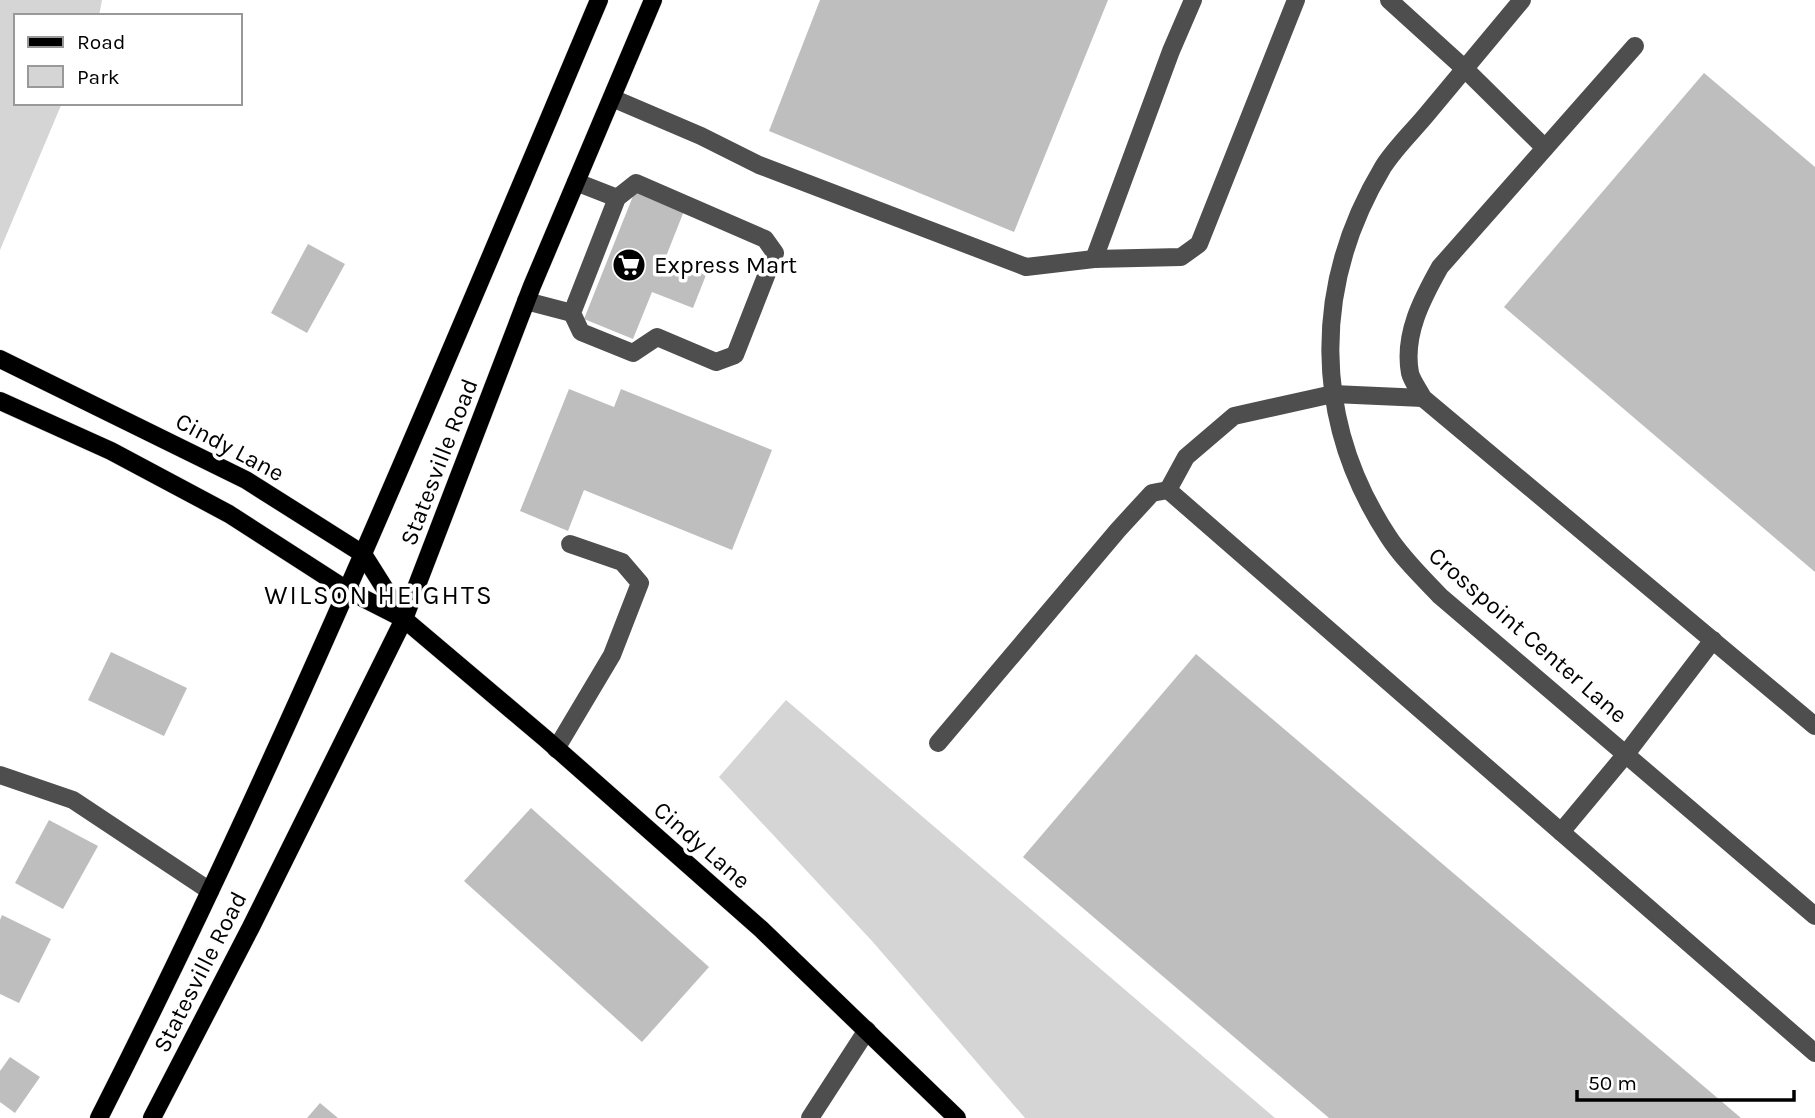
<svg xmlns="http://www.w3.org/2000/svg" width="1815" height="1118" viewBox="0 0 1815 1118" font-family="Karla,sans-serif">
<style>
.green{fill:#d5d5d5}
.building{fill:#bebebe}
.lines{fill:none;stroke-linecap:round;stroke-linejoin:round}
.major-casing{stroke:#dbdbdb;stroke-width:19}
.minor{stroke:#4e4e4e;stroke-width:18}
.major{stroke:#000;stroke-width:18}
.labels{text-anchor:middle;stroke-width:7;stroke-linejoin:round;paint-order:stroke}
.poi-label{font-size:24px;fill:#000;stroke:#fff;text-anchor:start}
.street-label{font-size:24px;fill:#000;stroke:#fff}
.neighbourhood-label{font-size:26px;letter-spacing:2px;fill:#000;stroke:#fff}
</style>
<rect width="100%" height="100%" fill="#fff"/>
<g class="green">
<polygon points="0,0 102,0 99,16 16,16 16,103 62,103 0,250"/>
<polygon points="786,700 1275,1118 1025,1118 872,941 719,777"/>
</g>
<g class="building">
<polygon points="820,0 1108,0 1014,232 769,131"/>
<polygon points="1704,73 1815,167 1815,572 1504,307"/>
<polygon points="635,191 684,211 665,259 706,275 693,308 652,292 633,339 584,319"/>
<polygon points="308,244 345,264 307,333 271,313"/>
<polygon points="569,389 614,407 621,389 772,450 732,550 584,490 568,531 520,511"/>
<polygon points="111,652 187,688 164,736 88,700"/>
<polygon points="1196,654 1741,1118 1329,1118 1023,857"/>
<polygon points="531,808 709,967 642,1042 464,881"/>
<polygon points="49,820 98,846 63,909 15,883"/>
<polygon points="2,915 51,939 19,1003 0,994 0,920"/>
<polygon points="10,1057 40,1077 15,1113 0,1102 0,1071"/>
<polygon points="320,1103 338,1118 307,1118"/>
</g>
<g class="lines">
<defs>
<g id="major">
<polyline points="0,359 246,480 363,554 404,619"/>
<polyline points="0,401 111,451 229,514 347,590 404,619 547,740 761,929 957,1118"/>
<path d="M99,1118C284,754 440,376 599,0"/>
<polyline points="152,1118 251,927 404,619 532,286 653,0"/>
</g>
</defs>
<use href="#major" class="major-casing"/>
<g class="minor">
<polyline points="1389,0 1465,69 1545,148"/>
<path d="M1522,0C1490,38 1459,76 1427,114C1413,131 1395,148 1383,167C1312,285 1312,420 1388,536C1402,558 1422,577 1440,596L1815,916"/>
<path d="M1635,46L1440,267C1422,299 1403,335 1410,373C1412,381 1419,390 1423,398L1815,726"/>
<polyline points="612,98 701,136 759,165 1026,267 1094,259 1181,257 1199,244 1296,0"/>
<polyline points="576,182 617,198"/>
<polyline points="1094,259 1171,51 1193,0"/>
<polyline points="526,301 572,313 617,198 636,183 765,239 775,253 735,355 716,362 657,337 633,353 581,332 572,313"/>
<polyline points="1168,490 1186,457 1234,416 1333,394 1423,398"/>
<polyline points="938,743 1118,530 1152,493 1168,490 1815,1053"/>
<polyline points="556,749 612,655 640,583 622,562 570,544"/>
<polyline points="0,775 73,800 210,891"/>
<polyline points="1561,832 1626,754 1713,640"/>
<polyline points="810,1118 867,1030"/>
</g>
<use href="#major" class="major"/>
</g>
<defs>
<symbol id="supermarket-disc" viewBox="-11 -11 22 22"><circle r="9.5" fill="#000" stroke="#fff"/><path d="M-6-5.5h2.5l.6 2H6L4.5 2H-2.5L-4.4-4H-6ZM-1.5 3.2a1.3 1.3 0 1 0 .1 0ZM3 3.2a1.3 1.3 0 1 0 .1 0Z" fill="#fff"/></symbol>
</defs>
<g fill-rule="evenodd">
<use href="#supermarket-disc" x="610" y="246" width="38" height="38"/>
</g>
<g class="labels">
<g class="poi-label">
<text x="654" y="273">Express Mart</text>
</g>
<g class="street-label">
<text transform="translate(230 447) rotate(28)" y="8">Cindy Lane</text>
<text transform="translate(439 462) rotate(-69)" y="8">Statesville Road</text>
<text transform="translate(1528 635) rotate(41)" y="8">Crosspoint Center Lane</text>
<text transform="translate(702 845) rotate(41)" y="8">Cindy Lane</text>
<text transform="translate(200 972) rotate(-63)" y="8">Statesville Road</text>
</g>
<g class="neighbourhood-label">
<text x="379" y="604">WILSON HEIGHTS</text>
</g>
</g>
<rect x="14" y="14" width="228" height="91" fill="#ffffff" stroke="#999999" stroke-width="2"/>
<rect x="28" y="37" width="35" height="10" fill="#000000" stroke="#999999" stroke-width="2"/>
<text x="77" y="49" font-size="21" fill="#000000">Road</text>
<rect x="28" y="66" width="35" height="21" fill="#d5d5d5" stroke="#999999" stroke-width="2"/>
<text x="77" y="84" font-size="21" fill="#000000">Park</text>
<path d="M1577 1090v10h217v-10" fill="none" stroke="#000000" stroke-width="3.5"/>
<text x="1588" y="1090" font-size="21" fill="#000000" stroke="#ffffff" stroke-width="5" paint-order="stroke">50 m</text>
</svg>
